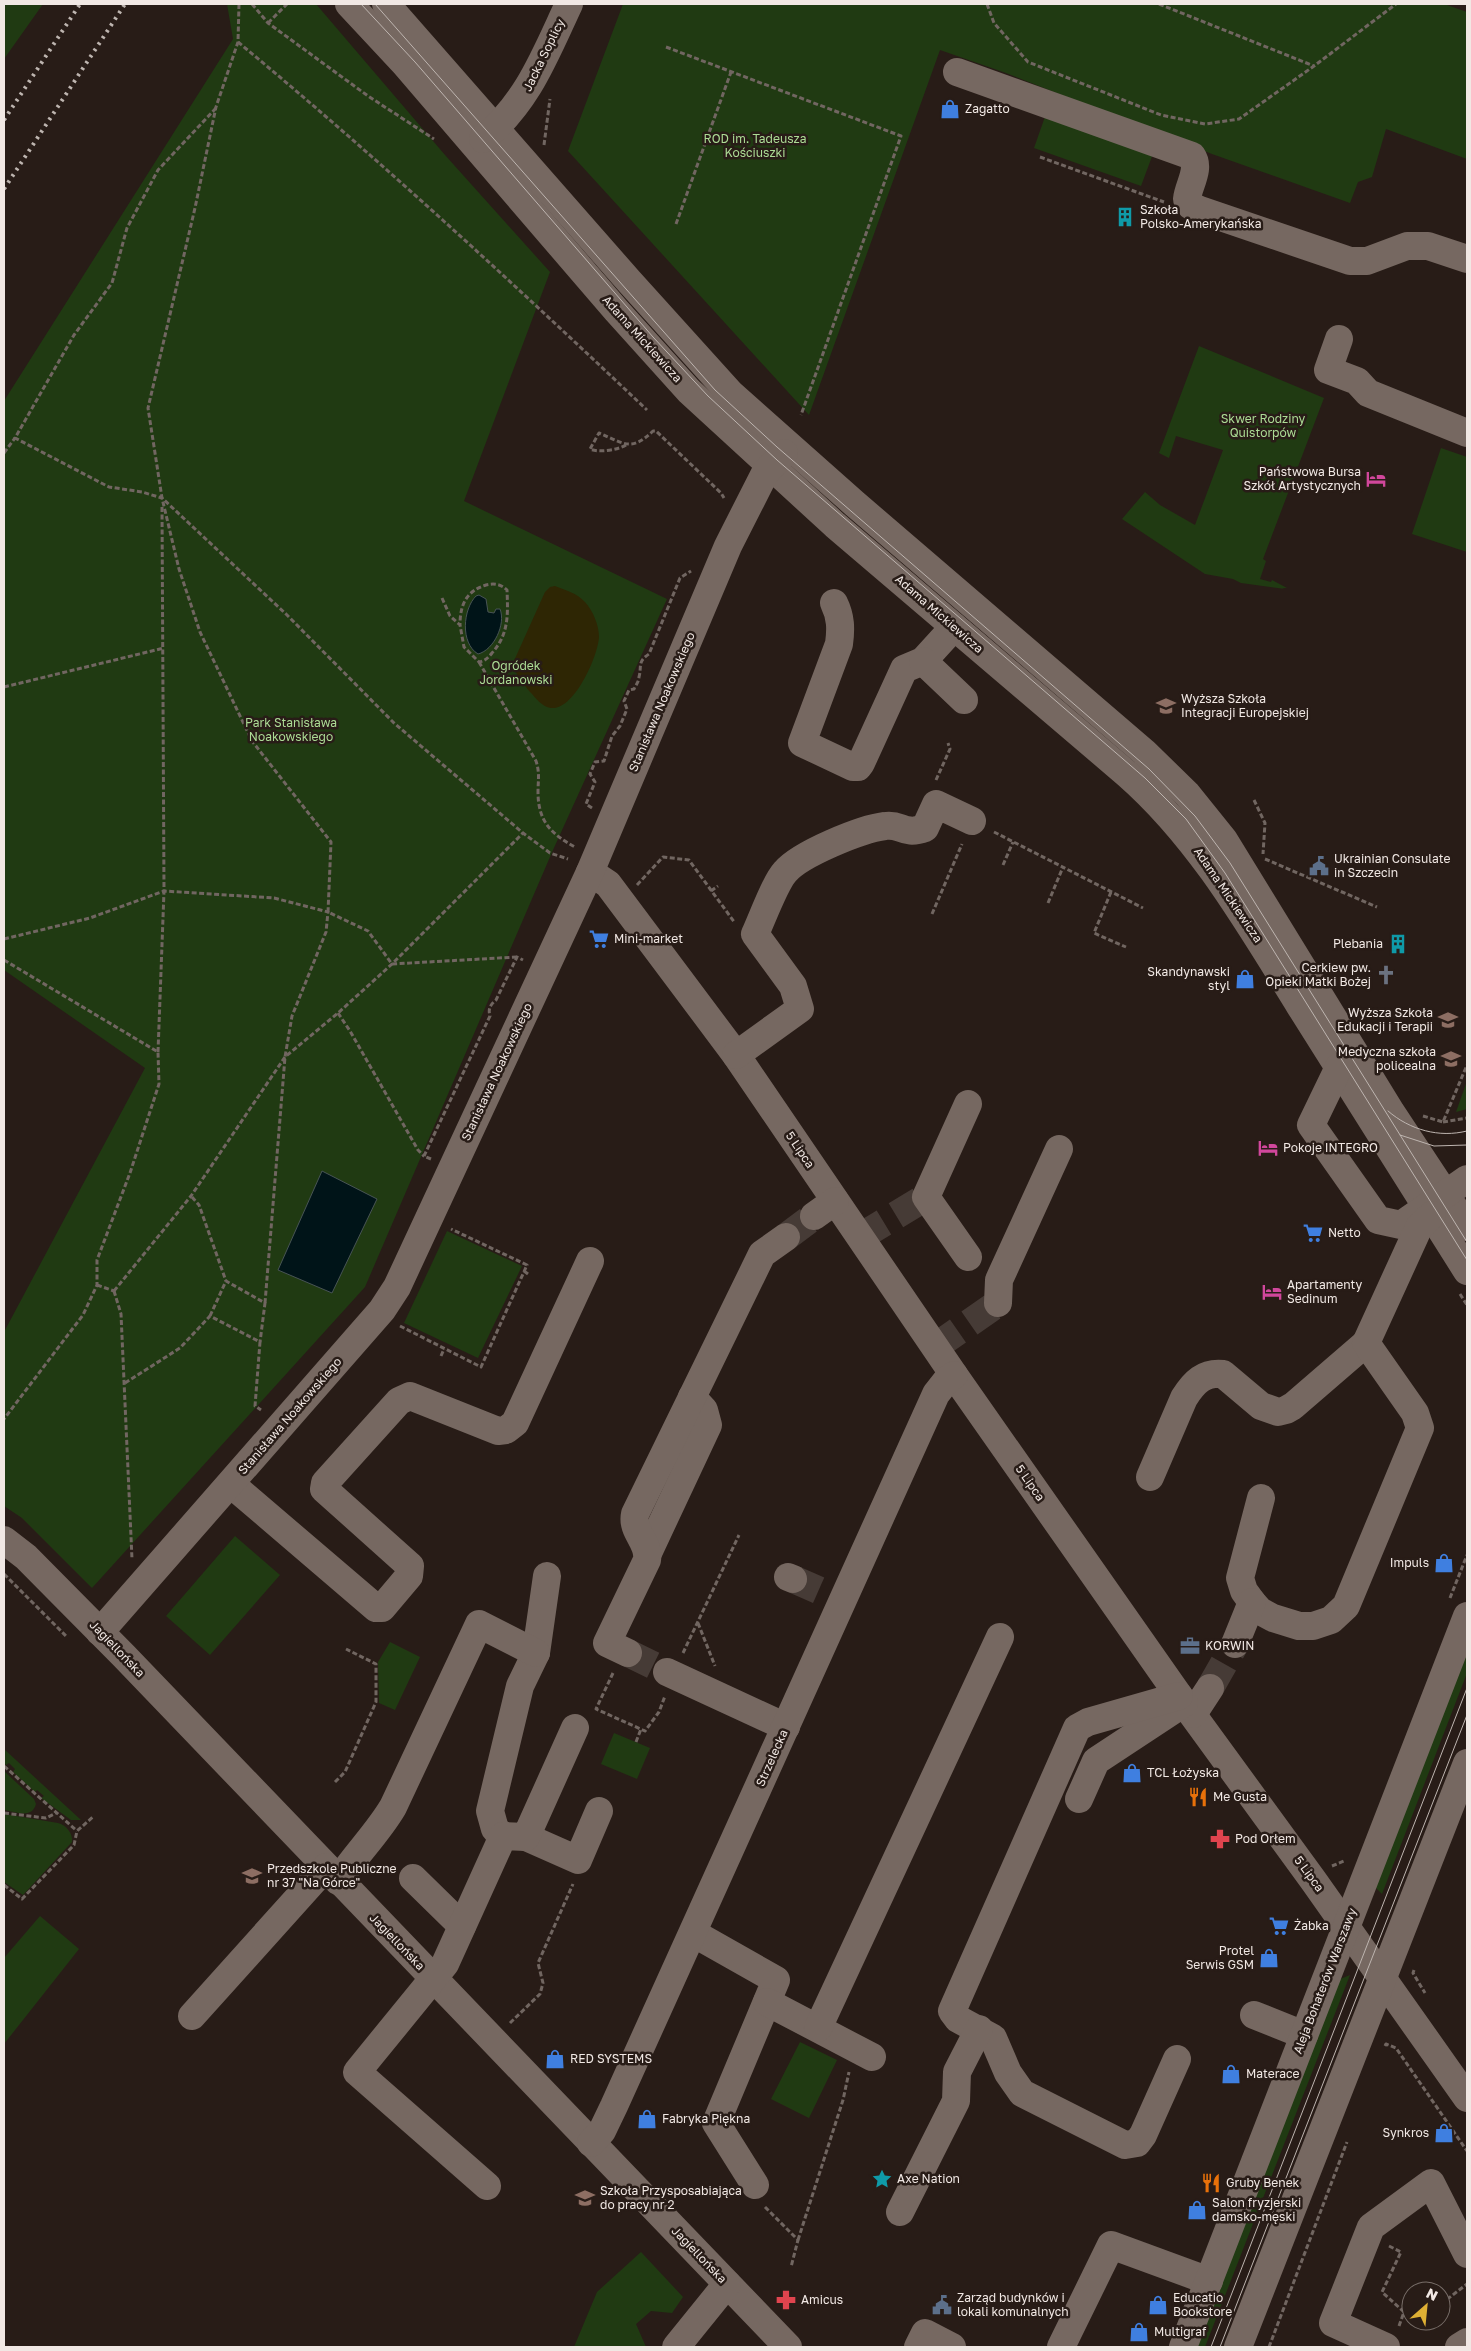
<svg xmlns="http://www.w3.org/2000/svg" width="1471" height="2351" viewBox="0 0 1471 2351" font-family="'Golos Text',sans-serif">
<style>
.green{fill:#203a12}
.sand{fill:#2e2604}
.water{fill:#001418;stroke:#485455}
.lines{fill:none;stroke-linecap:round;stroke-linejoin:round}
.minor-tunnel{stroke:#463b36;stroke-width:28;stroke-dasharray:28 14;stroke-linecap:butt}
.path{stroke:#716661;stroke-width:3;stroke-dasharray:5 2.5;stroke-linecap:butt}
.minor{stroke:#766861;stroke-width:28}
.tram{stroke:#beb5b0;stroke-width:1}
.rail{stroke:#beb5b0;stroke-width:4;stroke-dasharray:2.5 5;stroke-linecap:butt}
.labels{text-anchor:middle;stroke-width:5;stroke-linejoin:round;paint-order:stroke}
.street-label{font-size:12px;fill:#f1e8e4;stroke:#281c17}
.poi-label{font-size:12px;fill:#f1e8e4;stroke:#281c17;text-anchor:start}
.park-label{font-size:12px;fill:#acdc95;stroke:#281c17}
</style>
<rect width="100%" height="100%" fill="#281c17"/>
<g class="green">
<polygon points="4,4 43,4 4,59"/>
<polygon points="227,4 316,4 445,155 550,272 464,501 667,599 553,850 365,1287 92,1588 22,1518 4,1506 4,1332 145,1068 4,970 4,401 233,39"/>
<polygon points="623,4 1444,4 1467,12 1467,159 1386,129 1372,177 1358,182 1350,203 1212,154 1006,73 940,50 809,415 568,151"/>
<polygon points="1047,111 1154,151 1141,186 1034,148"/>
<polygon points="1199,346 1324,398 1263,559 1266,561 1260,579 1271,582 1272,580 1287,588 1282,588 1285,589 1241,583 1233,579 1205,574 1122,519 1145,492 1160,505 1195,525 1223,450 1176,436 1169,458 1159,453"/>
<polygon points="1441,448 1467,457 1467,552 1412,534"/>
<polygon points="1467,1081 1467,1109 1456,1112"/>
<polygon points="447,1231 522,1266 478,1358 404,1323"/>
<polygon points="235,1536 280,1575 210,1655 166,1616"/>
<polygon points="390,1642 420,1657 395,1710 379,1703 378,1662"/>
<polygon points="1467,1646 1467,1673 1382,1894 1374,1886"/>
<polygon points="614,1733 650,1748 637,1779 601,1764"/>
<polygon points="4,1749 81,1820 71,1820 41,1798 44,1796 37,1790 35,1792 13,1772 15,1769 9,1763 6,1765 4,1763"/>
<path d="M4,1771L34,1799L36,1804C32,1819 16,1812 4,1810Z"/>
<path d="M4,1814L58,1823C66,1825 73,1833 72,1842L23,1895L4,1882Z"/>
<polygon points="40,1916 79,1949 4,2044 4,1958"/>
<polygon points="1350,1975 1205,2347 1195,2347 1338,1980"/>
<polygon points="800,2042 837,2060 809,2118 771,2099"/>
<polygon points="641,2252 683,2297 672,2313 651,2311 636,2324 646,2347 574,2347 597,2292"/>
</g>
<path class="sand" d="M555,586C565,590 577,593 585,602C593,611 599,625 599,637C598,656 574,711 551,708C542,707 536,698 530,692C523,683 515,675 513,663L545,592L550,587Z"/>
<g class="water">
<path d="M479,595L486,599L488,612L494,613L496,609H500C506,624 494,650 478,654C460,643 463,609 476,596Z"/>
<polygon points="322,1171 377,1199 332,1293 278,1270"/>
</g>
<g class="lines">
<g class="minor-tunnel">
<polyline points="786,1237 814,1216"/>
<polyline points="860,1237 926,1197"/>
<polyline points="935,1347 998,1303"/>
<polyline points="793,1579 825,1593"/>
<polyline points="628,1653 667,1672"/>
<polyline points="1210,1688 1235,1644"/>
</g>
<g class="path">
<polyline points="239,4 238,42 216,107 195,208 148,408 162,498 179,569 200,632 252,741 331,842 328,912 368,931 392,964 517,957"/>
<polyline points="252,4 268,23 368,96 434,139"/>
<polyline points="987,4 994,23 1028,62 1161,115 1205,124 1239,119 1314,66 1396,4"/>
<polyline points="1159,4 1314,66"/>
<polyline points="268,23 287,4"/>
<path d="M238,42C379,159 514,284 647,410"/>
<polyline points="666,47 901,136 801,415"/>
<polyline points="216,108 158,170 127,228 112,283 74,335 15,438 109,487 142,492 162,498 287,615 394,723 523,833 550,853 568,859"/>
<polyline points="544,145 550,99"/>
<polyline points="1040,157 1164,202"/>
<polyline points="676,224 731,72"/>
<path d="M626,445C618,450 599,453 590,449L599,433C625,444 631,452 653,431H656L721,493L724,498"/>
<polyline points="4,453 15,438"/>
<path d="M442,598L450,616L460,625L464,647L479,662C485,661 488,658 492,653C509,634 508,614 507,590C501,584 494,583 486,585C466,591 460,605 460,625"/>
<path d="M479,662L536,761C540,773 538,781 538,792C538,821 551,834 575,847"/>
<polyline points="4,687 164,648"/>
<polyline points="936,780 950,749 948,743"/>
<polyline points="1254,800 1265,823 1263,854"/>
<path d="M592,808L586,804L595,782L590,774L595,762L604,761L612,736L620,726L627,709L624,701L629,690L634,689C636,685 639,681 639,677C642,666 637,662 649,654L680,578L691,571"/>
<polyline points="994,832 1143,908"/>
<polyline points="1265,859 1377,907"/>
<polyline points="1003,865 1013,842"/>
<polyline points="637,885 663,857 689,860 735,923"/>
<polyline points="711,891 718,886"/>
<polyline points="1111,892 1094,933 1126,947"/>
<polyline points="1048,903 1063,867"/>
<polyline points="932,914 962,844"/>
<polyline points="4,939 90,918 164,891 274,898 328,912 326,932 292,1016 285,1057 265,1303"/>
<polyline points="4,960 158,1052 159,1084 130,1173 97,1260 97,1285 83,1315 4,1419"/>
<polyline points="338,1013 350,1031 418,1150 424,1156"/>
<polyline points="158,1052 164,891 162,505"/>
<polyline points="1423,1116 1443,1122 1467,1065"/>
<polyline points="1443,1122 1467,1118"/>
<path d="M431,1159L424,1156L490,1016C488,1009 490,1005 496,1000L517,957L523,960"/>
<polyline points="192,1197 199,1205 226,1281"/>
<polyline points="524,1271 528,1274"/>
<polyline points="97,1285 114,1291"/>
<polyline points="114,1291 191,1196 285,1057 338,1013 392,964 523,833"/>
<polyline points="114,1291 121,1314 132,1559"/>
<polyline points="1460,1294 1467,1305"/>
<polyline points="210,1316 226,1281 265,1303 260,1342"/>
<polyline points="400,1326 481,1367 527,1265 451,1229"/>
<polyline points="441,1356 444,1349"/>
<polyline points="125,1383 180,1348 210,1316 260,1342 255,1406 261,1410"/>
<polyline points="4,1574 67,1637"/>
<polyline points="1450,1598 1467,1555"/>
<polyline points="698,1623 715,1666"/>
<polyline points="683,1653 739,1535"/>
<polyline points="613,1673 596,1709 645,1731 659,1712 665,1696"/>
<polyline points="636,1742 641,1729"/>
<polyline points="4,1766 77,1831"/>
<polyline points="335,1782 345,1772 376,1702 376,1664 346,1649"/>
<polyline points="4,1813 46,1818 56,1813"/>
<polyline points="1332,1866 1344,1861"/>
<polyline points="4,1885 22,1899 74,1845 77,1831 94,1816"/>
<polyline points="1414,1970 1413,1973 1425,1993"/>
<polyline points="510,2023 540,1994 543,1983 538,1963 573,1884"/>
<polyline points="1385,2046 1386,2044 1396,2048 1467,2151"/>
<polyline points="765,2207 798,2240 791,2267"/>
<polyline points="798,2240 843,2100 849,2072"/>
<polyline points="1389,2246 1401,2252 1382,2292 1404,2312 1411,2311"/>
<polyline points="1441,2304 1467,2284"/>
<polyline points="1399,2326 1404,2312"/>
<polyline points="1269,2347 1347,2142"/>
</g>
<g class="minor">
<path d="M349,4L404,63L616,310L689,391L835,525L1127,774C1200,838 1249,924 1300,1006C1356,1094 1411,1183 1467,1271"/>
<polyline points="386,4 628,280 730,393 855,504 1144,752 1187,794 1224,840 1391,1112 1467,1227"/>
<path d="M957,72L1192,156C1201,169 1188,186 1187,199L1191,206L1200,210L1350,261H1367L1407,246H1428L1467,259"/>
<path d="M483,139C528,102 545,55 569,4"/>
<polyline points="1339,339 1328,370 1357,381 1368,393 1467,433"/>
<path d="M834,603C841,617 841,629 839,644L802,743L853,767H858L861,763L904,669L923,661L954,627"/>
<polyline points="923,661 964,700"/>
<polyline points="590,872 608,884 736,1055 954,1375 1184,1703 1313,1880 1467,2098"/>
<path d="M736,1055L800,1009L793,986L755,934C762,919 775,883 785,872C800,854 861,829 885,826C901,823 903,836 925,828L936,804L972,821"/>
<polyline points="1339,1067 1311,1125 1378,1220 1401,1225 1467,1179"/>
<polyline points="814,1216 835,1201"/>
<polyline points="968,1257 926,1197 968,1104"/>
<polyline points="998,1303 999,1280 1059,1149"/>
<path d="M1150,1477L1184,1398C1194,1382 1204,1372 1223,1374L1261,1406L1278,1412L1286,1410L1293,1406L1366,1343"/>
<polyline points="231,1484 376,1608 382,1608 409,1576 410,1566 324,1489 325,1483 399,1401 410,1396 498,1431 506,1430 515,1423 590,1261"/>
<polyline points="1261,1498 1240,1578 1244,1591 1252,1602 1260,1611 1273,1618 1299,1626 1313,1626 1331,1620 1346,1606 1420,1428 1415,1413 1366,1343 1419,1227 1432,1215"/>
<polyline points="4,1540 26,1557 124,1656 788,2347"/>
<polyline points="648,1553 708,1425 704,1410 692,1397"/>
<polyline points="788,1577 793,1579"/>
<polyline points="100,1632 382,1310 397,1287 590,872 728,546 765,473 784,453"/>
<polyline points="1235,1644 1252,1602"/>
<path d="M628,1653L607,1643L647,1560C650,1542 631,1532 635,1514L762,1254L786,1237"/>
<polyline points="667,1672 786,1727"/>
<polyline points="1193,1714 1210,1688"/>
<polyline points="1079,1799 1096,1761 1184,1703"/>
<polyline points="503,1836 495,1829 490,1811 520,1686 536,1653 547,1576"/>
<polyline points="526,1837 578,1860 599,1811"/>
<polyline points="413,1878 462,1926"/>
<path d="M338,1881C355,1855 377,1834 393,1807L479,1624L536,1653"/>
<polyline points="693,1933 776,1980 716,2123 755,2185"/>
<polyline points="767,2002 872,2057"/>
<polyline points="1254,2015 1304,2035"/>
<polyline points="192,2016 326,1867"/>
<polyline points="818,2028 1000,1637"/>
<polyline points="1177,2059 1143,2135 1137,2143 1125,2145 1022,2093 1008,2073 993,2038 958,2019 952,2011 1077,1728 1088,1722 1179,1696"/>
<polyline points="591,2143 602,2131 614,2106 936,1394 947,1380 954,1375"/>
<polyline points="487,2186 357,2072 445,1964 503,1836 526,1837 575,1728"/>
<polyline points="900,2212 956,2101 957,2072 979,2029"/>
<polyline points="676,2347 727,2284"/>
<polyline points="918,2347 925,2333 952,2347"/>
<polyline points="1061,2347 1111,2245 1209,2281"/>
<polyline points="1183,2347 1467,1616"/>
<polyline points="1238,2347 1467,1763"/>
<polyline points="1386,2347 1333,2323 1371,2227 1431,2183 1467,2254"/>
<polyline points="1459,2347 1467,2342"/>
</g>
<g class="tram">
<polyline points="361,4 415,62 653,337 708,396 777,460 1145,778 1186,819 1225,873 1467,1260"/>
<polyline points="375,4 715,390 777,447 1149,769 1195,816 1230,863 1467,1242"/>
<path d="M1388,1111C1410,1130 1439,1138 1467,1131"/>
<polyline points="1400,1135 1434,1146 1467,1145"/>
<polyline points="1211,2347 1467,1688"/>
<polyline points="1220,2347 1467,1715"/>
</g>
<g class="rail">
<polyline points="4,120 80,4"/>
<polyline points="4,189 125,4"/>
</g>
</g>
<defs>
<symbol id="shop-bare" viewBox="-9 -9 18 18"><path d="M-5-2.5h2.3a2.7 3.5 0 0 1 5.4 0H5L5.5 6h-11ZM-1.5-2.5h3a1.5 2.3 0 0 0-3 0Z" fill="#3f7fe0" stroke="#281c17" stroke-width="2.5" paint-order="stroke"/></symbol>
<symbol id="building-bare" viewBox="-9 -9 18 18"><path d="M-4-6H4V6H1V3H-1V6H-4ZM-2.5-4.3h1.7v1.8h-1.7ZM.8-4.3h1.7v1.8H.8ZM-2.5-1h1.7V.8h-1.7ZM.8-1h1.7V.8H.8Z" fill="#0f9aa8" stroke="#281c17" stroke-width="2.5" paint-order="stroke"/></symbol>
<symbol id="hotel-bare" viewBox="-9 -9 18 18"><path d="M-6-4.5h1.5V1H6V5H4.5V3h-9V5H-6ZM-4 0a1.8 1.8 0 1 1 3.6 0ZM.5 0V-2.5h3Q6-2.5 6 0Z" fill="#d1479c" stroke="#281c17" stroke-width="2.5" paint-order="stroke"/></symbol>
<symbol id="school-bare" viewBox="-9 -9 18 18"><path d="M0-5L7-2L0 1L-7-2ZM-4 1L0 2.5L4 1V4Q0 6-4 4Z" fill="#8d6e63" stroke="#281c17" stroke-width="2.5" paint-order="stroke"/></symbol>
<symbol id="civic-bare" viewBox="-9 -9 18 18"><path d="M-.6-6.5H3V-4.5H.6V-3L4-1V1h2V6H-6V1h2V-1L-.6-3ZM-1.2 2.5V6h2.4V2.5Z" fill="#5c6f8a" stroke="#281c17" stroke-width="2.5" paint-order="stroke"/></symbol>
<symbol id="supermarket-bare" viewBox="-9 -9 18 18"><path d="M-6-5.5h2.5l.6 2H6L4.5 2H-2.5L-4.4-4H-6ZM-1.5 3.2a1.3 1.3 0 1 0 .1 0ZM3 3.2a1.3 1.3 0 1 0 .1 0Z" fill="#3f7fe0" stroke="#281c17" stroke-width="2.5" paint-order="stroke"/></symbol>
<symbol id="church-bare" viewBox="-9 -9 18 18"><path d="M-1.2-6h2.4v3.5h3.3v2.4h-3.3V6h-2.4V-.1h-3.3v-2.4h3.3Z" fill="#6b7280" stroke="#281c17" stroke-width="2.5" paint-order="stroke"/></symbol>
<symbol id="university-bare" viewBox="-9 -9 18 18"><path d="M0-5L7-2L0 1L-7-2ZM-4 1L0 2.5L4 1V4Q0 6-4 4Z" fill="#8d6e63" stroke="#281c17" stroke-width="2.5" paint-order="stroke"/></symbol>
<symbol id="office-bare" viewBox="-9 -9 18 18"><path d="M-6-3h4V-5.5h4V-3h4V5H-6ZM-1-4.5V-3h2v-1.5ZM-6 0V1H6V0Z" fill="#5c6f8a" stroke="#281c17" stroke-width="2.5" paint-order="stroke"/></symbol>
<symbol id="restaurant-bare" viewBox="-9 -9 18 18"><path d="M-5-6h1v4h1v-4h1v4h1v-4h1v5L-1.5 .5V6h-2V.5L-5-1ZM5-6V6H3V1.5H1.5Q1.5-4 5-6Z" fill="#e8710a" stroke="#281c17" stroke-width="2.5" paint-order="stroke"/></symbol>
<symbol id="pharmacy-bare" viewBox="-9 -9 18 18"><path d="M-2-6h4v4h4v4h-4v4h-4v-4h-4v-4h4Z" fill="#e0444e" stroke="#281c17" stroke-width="2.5" paint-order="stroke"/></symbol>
<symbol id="sight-bare" viewBox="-9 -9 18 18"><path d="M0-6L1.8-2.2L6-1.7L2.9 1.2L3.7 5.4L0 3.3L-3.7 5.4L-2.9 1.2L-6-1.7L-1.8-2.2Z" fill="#0f9aa8" stroke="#281c17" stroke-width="2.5" paint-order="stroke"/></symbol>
</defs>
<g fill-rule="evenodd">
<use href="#shop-bare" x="936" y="95" width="28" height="28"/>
<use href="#building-bare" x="1111" y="203" width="28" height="28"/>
<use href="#hotel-bare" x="1362" y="465" width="28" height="28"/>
<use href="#school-bare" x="1152" y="692" width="28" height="28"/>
<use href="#civic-bare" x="1305" y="852" width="28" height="28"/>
<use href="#supermarket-bare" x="585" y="925" width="28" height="28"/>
<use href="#building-bare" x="1384" y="930" width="28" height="28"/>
<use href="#church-bare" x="1372" y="961" width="28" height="28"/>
<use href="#shop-bare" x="1231" y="965" width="28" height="28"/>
<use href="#university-bare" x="1434" y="1006" width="28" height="28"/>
<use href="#school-bare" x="1437" y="1045" width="28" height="28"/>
<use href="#hotel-bare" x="1254" y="1134" width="28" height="28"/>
<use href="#supermarket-bare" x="1299" y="1219" width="28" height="28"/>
<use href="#hotel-bare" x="1258" y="1278" width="28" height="28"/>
<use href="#shop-bare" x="1430" y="1549" width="28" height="28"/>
<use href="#office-bare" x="1176" y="1632" width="28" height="28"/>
<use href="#shop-bare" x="1118" y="1759" width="28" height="28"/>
<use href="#restaurant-bare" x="1184" y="1783" width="28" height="28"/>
<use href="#pharmacy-bare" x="1206" y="1825" width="28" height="28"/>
<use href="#school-bare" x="238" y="1862" width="28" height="28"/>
<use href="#supermarket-bare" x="1265" y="1912" width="28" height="28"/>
<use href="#shop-bare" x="1255" y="1944" width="28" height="28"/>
<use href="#shop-bare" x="541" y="2045" width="28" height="28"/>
<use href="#shop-bare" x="1217" y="2060" width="28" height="28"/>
<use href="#shop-bare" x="633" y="2105" width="28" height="28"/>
<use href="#shop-bare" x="1430" y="2119" width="28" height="28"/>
<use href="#sight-bare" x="868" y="2165" width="28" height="28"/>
<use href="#restaurant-bare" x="1197" y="2169" width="28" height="28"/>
<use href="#school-bare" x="571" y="2184" width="28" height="28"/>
<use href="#shop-bare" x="1183" y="2196" width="28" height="28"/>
<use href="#pharmacy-bare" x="772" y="2286" width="28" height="28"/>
<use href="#civic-bare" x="928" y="2291" width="28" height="28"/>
<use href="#shop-bare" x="1144" y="2291" width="28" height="28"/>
<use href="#shop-bare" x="1125" y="2318" width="28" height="28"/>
</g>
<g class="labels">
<g class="street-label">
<text transform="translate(544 55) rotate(-64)" y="4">Jacka Soplicy</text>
<text transform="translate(642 339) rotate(48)" y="4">Adama Mickiewicza</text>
<text transform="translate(939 614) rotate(41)" y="4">Adama Mickiewicza</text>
<text transform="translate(662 702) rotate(-67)" y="4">Stanisława Noakowskiego</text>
<text transform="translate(1228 895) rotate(56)" y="4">Adama Mickiewicza</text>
<text transform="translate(497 1072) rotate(-65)" y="4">Stanisława Noakowskiego</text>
<text transform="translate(800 1150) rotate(56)" y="4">5 Lipca</text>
<text transform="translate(290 1416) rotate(-49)" y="4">Stanisława Noakowskiego</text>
<text transform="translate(1030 1483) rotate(55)" y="4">5 Lipca</text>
<text transform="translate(117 1649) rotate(46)" y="4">Jagiellońska</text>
<text transform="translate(772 1758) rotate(-66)" y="4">Strzelecka</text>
<text transform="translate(1309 1874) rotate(54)" y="4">5 Lipca</text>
<text transform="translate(397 1942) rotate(46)" y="4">Jagiellońska</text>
<text transform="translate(1325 1981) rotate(-69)" y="4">Aleja Bohaterów Warszawy</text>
<text transform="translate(699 2255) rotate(46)" y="4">Jagiellońska</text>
</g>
<g class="poi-label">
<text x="965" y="113">Zagatto</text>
<text x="1140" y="214">Szkoła<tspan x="1140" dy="14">Polsko-Amerykańska</tspan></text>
<text x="1361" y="476" text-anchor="end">Państwowa Bursa<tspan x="1361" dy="14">Szkół Artystycznych</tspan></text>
<text x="1181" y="703">Wyższa Szkoła<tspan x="1181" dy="14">Integracji Europejskiej</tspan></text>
<text x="1334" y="863">Ukrainian Consulate<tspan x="1334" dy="14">in Szczecin</tspan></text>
<text x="614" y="943">Mini-market</text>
<text x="1383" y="948" text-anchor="end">Plebania</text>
<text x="1371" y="972" text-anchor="end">Cerkiew pw.<tspan x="1371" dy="14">Opieki Matki Bożej</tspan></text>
<text x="1230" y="976" text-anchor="end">Skandynawski<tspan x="1230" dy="14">styl</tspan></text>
<text x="1433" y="1017" text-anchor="end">Wyższa Szkoła<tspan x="1433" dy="14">Edukacji i Terapii</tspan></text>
<text x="1436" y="1056" text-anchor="end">Medyczna szkoła<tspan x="1436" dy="14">policealna</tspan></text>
<text x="1283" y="1152">Pokoje INTEGRO</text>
<text x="1328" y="1237">Netto</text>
<text x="1287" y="1289">Apartamenty<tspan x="1287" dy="14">Sedinum</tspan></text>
<text x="1429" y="1567" text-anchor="end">Impuls</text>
<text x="1205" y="1650">KORWIN</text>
<text x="1147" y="1777">TCL Łożyska</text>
<text x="1213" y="1801">Me Gusta</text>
<text x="1235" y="1843">Pod Orłem</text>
<text x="267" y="1873">Przedszkole Publiczne<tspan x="267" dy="14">nr 37 "Na Górce"</tspan></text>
<text x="1294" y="1930">Żabka</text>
<text x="1254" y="1955" text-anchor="end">Protel<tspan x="1254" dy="14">Serwis GSM</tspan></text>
<text x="570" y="2063">RED SYSTEMS</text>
<text x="1246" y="2078">Materace</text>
<text x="662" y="2123">Fabryka Piękna</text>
<text x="1429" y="2137" text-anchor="end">Synkros</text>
<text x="897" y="2183">Axe Nation</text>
<text x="1226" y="2187">Gruby Benek</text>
<text x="600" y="2195">Szkoła Przysposabiająca<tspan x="600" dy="14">do pracy nr 2</tspan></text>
<text x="1212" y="2207">Salon fryzjerski<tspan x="1212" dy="14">damsko-męski</tspan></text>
<text x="957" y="2302">Zarząd budynków i<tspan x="957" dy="14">lokali komunalnych</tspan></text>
<text x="1173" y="2302">Educatio<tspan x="1173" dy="14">Bookstore</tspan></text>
<text x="801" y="2304">Amicus</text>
<text x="1154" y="2336">Multigraf</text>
</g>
<g class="park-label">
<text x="755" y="143">ROD im. Tadeusza<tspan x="755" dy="14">Kościuszki</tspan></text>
<text x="1263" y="423">Skwer Rodziny<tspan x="1263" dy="14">Quistorpów</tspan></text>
<text x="516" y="670">Ogródek<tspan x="516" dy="14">Jordanowski</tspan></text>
<text x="291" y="727">Park Stanisława<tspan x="291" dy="14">Noakowskiego</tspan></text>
</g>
</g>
<rect width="1471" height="2351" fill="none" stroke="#f1e8e4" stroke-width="10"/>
<g transform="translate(1426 2306) rotate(27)"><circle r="24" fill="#281c17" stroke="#786e69"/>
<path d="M0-4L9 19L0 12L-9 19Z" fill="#dfb034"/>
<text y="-8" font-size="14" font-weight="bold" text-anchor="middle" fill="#f1e8e4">N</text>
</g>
</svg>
